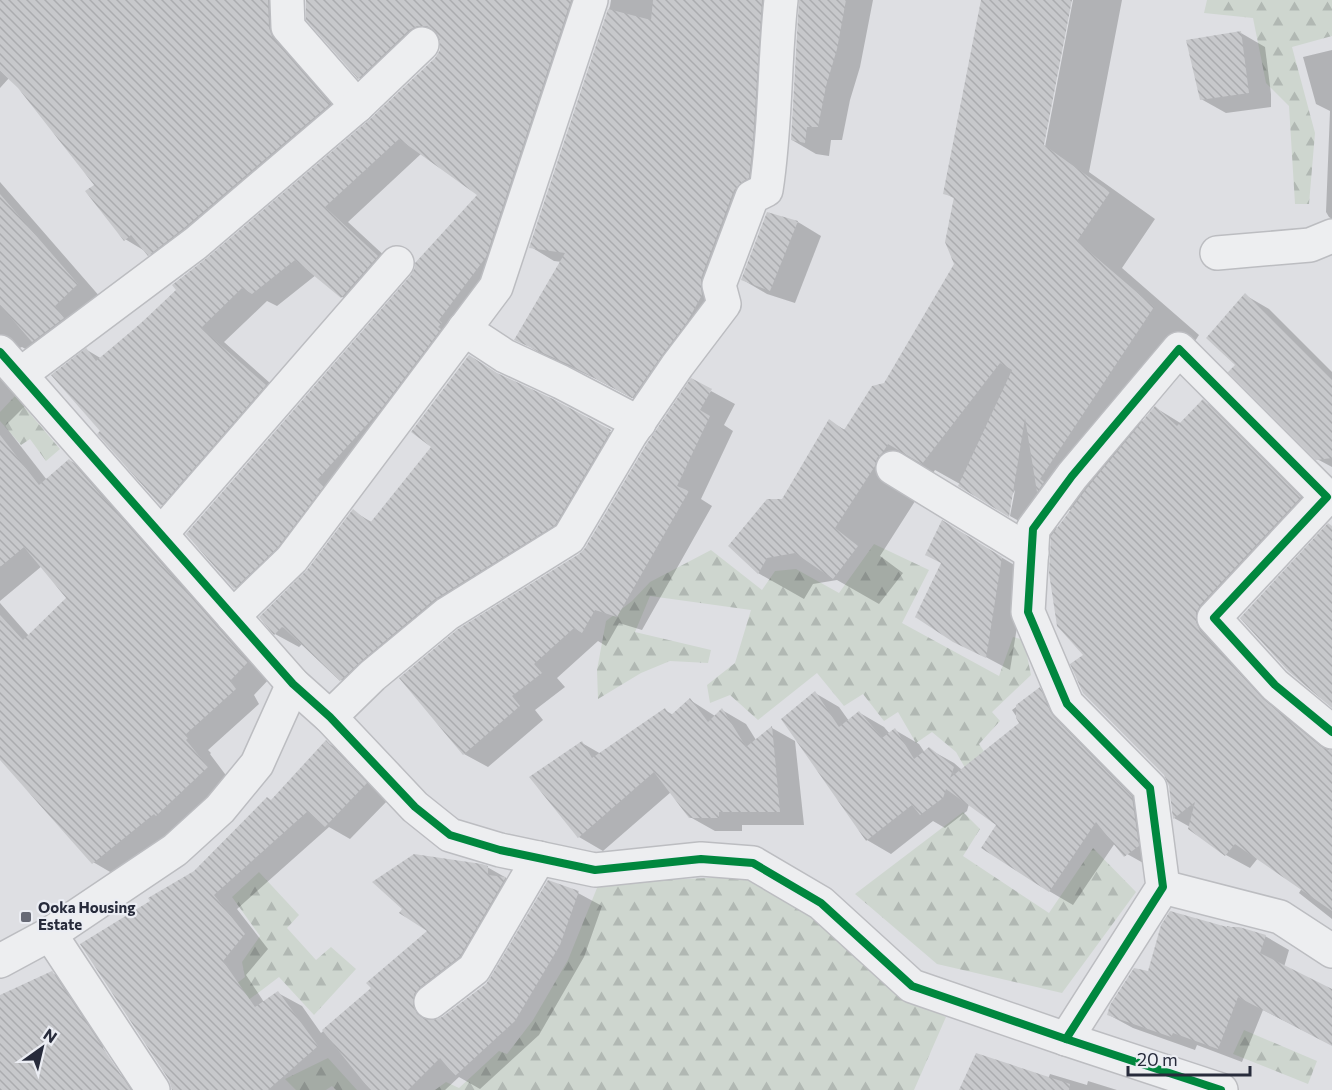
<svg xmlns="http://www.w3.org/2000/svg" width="1332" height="1090" viewBox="0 0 1332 1090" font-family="Commissioner,sans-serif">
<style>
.forest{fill:url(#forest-firs)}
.shadow{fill:#0003;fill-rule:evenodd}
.building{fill:url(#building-back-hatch)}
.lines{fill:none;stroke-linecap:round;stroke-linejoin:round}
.minor-casing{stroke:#bcbdc1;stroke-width:36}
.minor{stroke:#edeef0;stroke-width:33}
.cycleway-casing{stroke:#ebedf3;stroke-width:11}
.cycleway{stroke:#00873e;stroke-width:8}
.poi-dot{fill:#676a76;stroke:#ebedf3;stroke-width:2}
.labels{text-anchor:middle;stroke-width:4.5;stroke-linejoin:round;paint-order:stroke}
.poi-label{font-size:15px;font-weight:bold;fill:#272b3b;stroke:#ebedf3;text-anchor:start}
</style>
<defs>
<pattern id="forest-firs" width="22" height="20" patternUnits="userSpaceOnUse" patternTransform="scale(1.5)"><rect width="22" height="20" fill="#ced6cf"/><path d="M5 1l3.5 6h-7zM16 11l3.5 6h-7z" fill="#b1b8b3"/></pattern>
<pattern id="building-back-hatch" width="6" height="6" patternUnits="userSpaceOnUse" patternTransform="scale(1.5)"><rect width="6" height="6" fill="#c7c8cb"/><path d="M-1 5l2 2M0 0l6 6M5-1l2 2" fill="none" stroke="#abacaf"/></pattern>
</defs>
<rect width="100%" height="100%" fill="#dedfe3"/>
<g class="forest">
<polygon points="1207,0 1332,0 1332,36 1292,47 1315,133 1309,204 1295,204 1289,106 1266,83 1253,18 1204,13"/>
<polygon points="15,396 60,449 46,461 30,439 21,445 0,421 0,412"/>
<polygon points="874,544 929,570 902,623 999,676 1013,637 1024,640 1031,675 992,712 1000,721 979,744 990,760 972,780 956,752 932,732 916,743 898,712 884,721 863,694 844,706 817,673 758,720 730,695 710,703 707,685 735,663 751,610 650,596 635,632 711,650 708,663 670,661 641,673 598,699 597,670 606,621 632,601 650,582 711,550 762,590 775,571 796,569 839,593"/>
<polygon points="963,812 980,829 963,856 1049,913 1093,848 1136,892 1062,993 937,964 855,894"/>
<polygon points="259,872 299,915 287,928 316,960 331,947 356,969 314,1015 279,977 230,1014 218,998 245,977 242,962 260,936 232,897"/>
<polygon points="749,876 817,916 906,999 946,1017 914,1090 435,1090 446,1082 459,1088 499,1051 507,1054 533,1020 568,960 599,883"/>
<polygon points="1244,1030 1317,1061 1308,1084 1233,1054"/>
<polygon points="328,1058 357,1090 336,1090 332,1086 326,1090 296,1090 285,1079"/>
</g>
<g class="shadow">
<polygon points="0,0 299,0 294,6 353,118 173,268 125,239 96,185 19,87 9,78 0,88"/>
<polygon points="307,0 602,0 510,271 259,602 235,588 412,276 479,195 422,153 348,222 401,271 366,311 342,297 316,275 277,306 267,301 224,342 289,400 186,518 162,505 102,432 87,350 102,359 142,324 209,258 370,121 437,58 442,49 442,39 434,43 383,92 359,78"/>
<polygon points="611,0 793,0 777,155 657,411 596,379 540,353 517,339 562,262 554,261 531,247 610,6"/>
<polygon points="801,0 873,0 860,67 850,100 842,140 831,140 829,156 816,154 792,140"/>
<path d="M982,0H1070L1041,152H1044L1073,0H1122L1089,172L1155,219L1122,268L1199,335L1142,421L1144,422L1156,408L1182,424L1203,401L1227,415L1324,512L1224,619L1285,713L1332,752V919L1299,893L1302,888L1258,858L1250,868L1226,855L1189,828L1190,827L1174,818L1170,785L1053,540L1010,516L1015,490L1011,497L960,484L935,470L880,556L903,573L879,604L837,580L813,584L804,599L758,573L783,501L829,421L845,430L885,384L956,264L955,199L945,193ZM1061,505L1072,511L1056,531Z"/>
<polygon points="1241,33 1265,47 1271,94 1271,107 1226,113 1201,99"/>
<polygon points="1332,50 1332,219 1329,217 1326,212 1330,111 1316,104 1303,57"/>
<polygon points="0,182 101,298 48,362 22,347 11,352 29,402 5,426 47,480 69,460 93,474 272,676 254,695 259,704 208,750 211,753 210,754 231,782 180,829 117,876 93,862 0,758 0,603 29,636 68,598 42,566 0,601"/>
<polygon points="798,222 821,236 795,303 767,294 743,280"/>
<polygon points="1245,295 1269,309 1332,372 1332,467 1317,459 1237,365"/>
<polygon points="469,357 506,379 552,400 634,445 579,538 365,694 341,680 302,644 299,647 275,634 308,571 353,511 373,523 433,447"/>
<polygon points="711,391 735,404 724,425 733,431 701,499 712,506 642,630 619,623 606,646 598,641 557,678 565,687 535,710 543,720 488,767 464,754 580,555"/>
<polygon points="966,536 1026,572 1010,670 954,640"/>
<polygon points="1040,689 1064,703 1156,812 1145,864 1120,850 1115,843 1073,905 1049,891 999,825 969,804 967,811 945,828 933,821 891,854 867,840 815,693 839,707 849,721 860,713 884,727 890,734 895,730 919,744 925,753 929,749 954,763 962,770 1021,723 1012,710"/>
<polygon points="690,700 715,716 722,710 746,724 756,740 772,728 795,741 804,825 742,825 742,831 715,831 690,817 671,792 603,851 579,837 582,743 601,754 665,710 673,715"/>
<polygon points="326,742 350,756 390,798 350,839 329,827 237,909 268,949 246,975 264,1002 278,993 302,1006 321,1033 373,988 429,931 487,867 512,881 438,1008 436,1021 443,1018 487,985 578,893 602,906 584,957 539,1035 480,1089 459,1077 445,1090 193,1090 152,902 195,872 271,801"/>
<polygon points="1227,926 1265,936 1289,950 1284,967 1332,990 1332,1045 1263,1010 1242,1062 1197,1045 1195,1050 1133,1028 1109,1015 1149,972 1226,929"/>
<polygon points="52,973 76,986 112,1041 46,1090 0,1090 0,997"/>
<polygon points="119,1074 143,1088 144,1090 100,1090"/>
<polygon points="1050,1074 1087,1085 1088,1081 1117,1090 961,1090 1048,1079"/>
</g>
<g class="building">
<polygon points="0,0 268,0 269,28 273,39 330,104 184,228 148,256 131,235 124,241 85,191 94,185 18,88 0,71"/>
<polygon points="306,0 571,0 486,257 439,320 442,323 438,327 441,329 381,409 317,480 324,486 278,547 234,589 186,534 411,275 415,267 415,263 477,195 399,139 325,207 378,256 341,298 295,260 252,294 242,288 201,328 266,385 161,506 97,434 100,431 51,375 86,348 96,361 141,323 176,290 172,285 208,257 369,120 435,58 440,50 440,40 436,32 427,26 417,26 409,30 358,79 306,20"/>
<polygon points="653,0 762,0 753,141 749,178 743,181 734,190 701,278 701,289 702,295 687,322 662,355 632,398 570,365 514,340 565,253 529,248 608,9 651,20"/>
<polygon points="799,0 846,0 837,49 826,86 818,127 807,127 805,143 791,140"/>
<polygon points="981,0 1072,0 1044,145 1110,192 1077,241 1154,307 1040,479 1044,482 1037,492 1025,418 1009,517 958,486 1012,370 1000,363 922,464 888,444 883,452 877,458 875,466 835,528 858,546 833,579 795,553 767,558 758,574 728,546 767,499 782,499 829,419 844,430 872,386 884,383 954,264 945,242 954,197 943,194"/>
<polygon points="1241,31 1249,93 1200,100 1186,40"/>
<polygon points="0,194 78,284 55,306 64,318 32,342 0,305"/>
<polygon points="767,212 798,221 770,291 741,280"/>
<polygon points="1245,293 1332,380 1332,458 1316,460 1228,372 1235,365 1206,338"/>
<polygon points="469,355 497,373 553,399 611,430 555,525 435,599 360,662 340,681 284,628 282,627 274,635 259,617 307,570 353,509 370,523 431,447 411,432"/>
<polygon points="691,378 712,389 700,410 710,416 677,486 689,491 617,617 595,610 582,633 574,628 534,664 542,673 512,696 520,706 463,755 399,678 458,629 579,554 585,548 646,445"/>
<polygon points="1203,399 1301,497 1200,605 1196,613 1196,622 1200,631 1263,699 1320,746 1328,750 1332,750 1332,911 1235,844 1225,856 1188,829 1195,802 1173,819 1169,786 1164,775 1083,693 1070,664 1083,655 1057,626 1049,573 1051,536 1087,488 1155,406 1177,426"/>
<polygon points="0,435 39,485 69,459 248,662 230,681 236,689 185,735 188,738 186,740 208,767 156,816 154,814 92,864 0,760 0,615 23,640 66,598 24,547 0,567"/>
<polygon points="942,520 1002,557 986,658 953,642 915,617 941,563 925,555"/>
<polygon points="1328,523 1332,526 1332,708 1288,671 1240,618"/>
<polygon points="1040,687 1050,711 1054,717 1132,797 1139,846 1124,857 1096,822 1049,892 981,848 996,825 946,789 943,798 920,815 912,805 866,841 781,719 815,691 839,727 859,711 882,738 895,728 914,759 929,747 954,767 950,778 1019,723 1016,718 1016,705"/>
<polygon points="690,698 708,722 722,708 746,747 772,726 780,812 719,812 719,818 689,818 654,772 578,838 529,777 582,741 592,758 665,708 670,716"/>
<polygon points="326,740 367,783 325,827 308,811 214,895 245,934 223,961 255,1007 278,991 318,1046 268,1090 172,1090 169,1080 80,944 150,901 148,898 194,871 267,797 271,800"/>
<polygon points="414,854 482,864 488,866 488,875 506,877 460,956 420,987 414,994 413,1005 417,1014 424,1019 434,1020 442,1017 486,984 490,978 548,880 579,891 560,945 515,1021 455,1076 440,1058 408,1090 370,1090 322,1030 371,988 366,983 427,931 399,913 402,909 372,882"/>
<polygon points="1170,911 1227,927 1239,927 1266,935 1260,953 1332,989 1332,1046 1238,997 1218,1049 1173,1033 1171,1037 1107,1015 1110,1005 1134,968 1148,971 1161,925"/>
<polygon points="52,971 131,1090 0,1090 0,995"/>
<polygon points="976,1053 1070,1084 1069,1090 959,1090"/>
</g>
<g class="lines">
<defs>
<g id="minor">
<polyline points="287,0 288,27 357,106"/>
<polyline points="1217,253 1310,245 1332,236"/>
<polyline points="464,329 505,356 561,382 639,423"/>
<polyline points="0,352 293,684 330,717 415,807 450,835 500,850 595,870 701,859 753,863 821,903 912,986 1066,1039 1221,1090"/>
<polyline points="21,374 196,243 357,106 422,44"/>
<polyline points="893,468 1032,553"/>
<polyline points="161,534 397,263"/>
<polyline points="233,616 292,559 496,287 591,0"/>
<path d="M330,717L372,676L447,614L569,538L630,435L677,366L724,304L719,285L752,197L766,190C776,127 774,63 781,0"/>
<polyline points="1163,887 1280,917 1332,951"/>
<polyline points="50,934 153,1090"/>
<polyline points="0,961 50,934 175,850 220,809 257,764 293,684"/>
<polyline points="431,1002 474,969 539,858"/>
<polyline points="1066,1039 1163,887 1150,788 1067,704 1028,612 1033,529 1072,476 1179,349 1327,497 1214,618 1275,685 1332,732"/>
</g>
</defs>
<use href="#minor" class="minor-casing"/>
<use href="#minor" class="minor"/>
<defs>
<g id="cycleway">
<polyline points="0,352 293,684 330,717 415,807 450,835 500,850 595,870 701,859 753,863 821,903 912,986 1066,1039 1221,1090"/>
<polyline points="1066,1039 1163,887 1150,788 1067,704 1028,612 1033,529 1072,476 1179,349 1327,497 1214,618 1275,685 1332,732"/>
</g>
</defs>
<use href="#cycleway" class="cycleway-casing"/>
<use href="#cycleway" class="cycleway"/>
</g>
<rect class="poi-dot" x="20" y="911" width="12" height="12" rx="3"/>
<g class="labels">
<g class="poi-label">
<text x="38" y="913">Ooka Housing<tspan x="38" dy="17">Estate</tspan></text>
</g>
</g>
<g transform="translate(42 1048) rotate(34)" stroke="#ebedf3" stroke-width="4.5" paint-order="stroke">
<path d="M0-4.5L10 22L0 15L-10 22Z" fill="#272b3b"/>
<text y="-9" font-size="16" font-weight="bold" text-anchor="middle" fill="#272b3b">N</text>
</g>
<path d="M1128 1066v9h122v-9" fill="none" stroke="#272b3b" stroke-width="3"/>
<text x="1137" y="1066" font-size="18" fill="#272b3b" stroke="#ebedf3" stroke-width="4.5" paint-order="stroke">20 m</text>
</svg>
